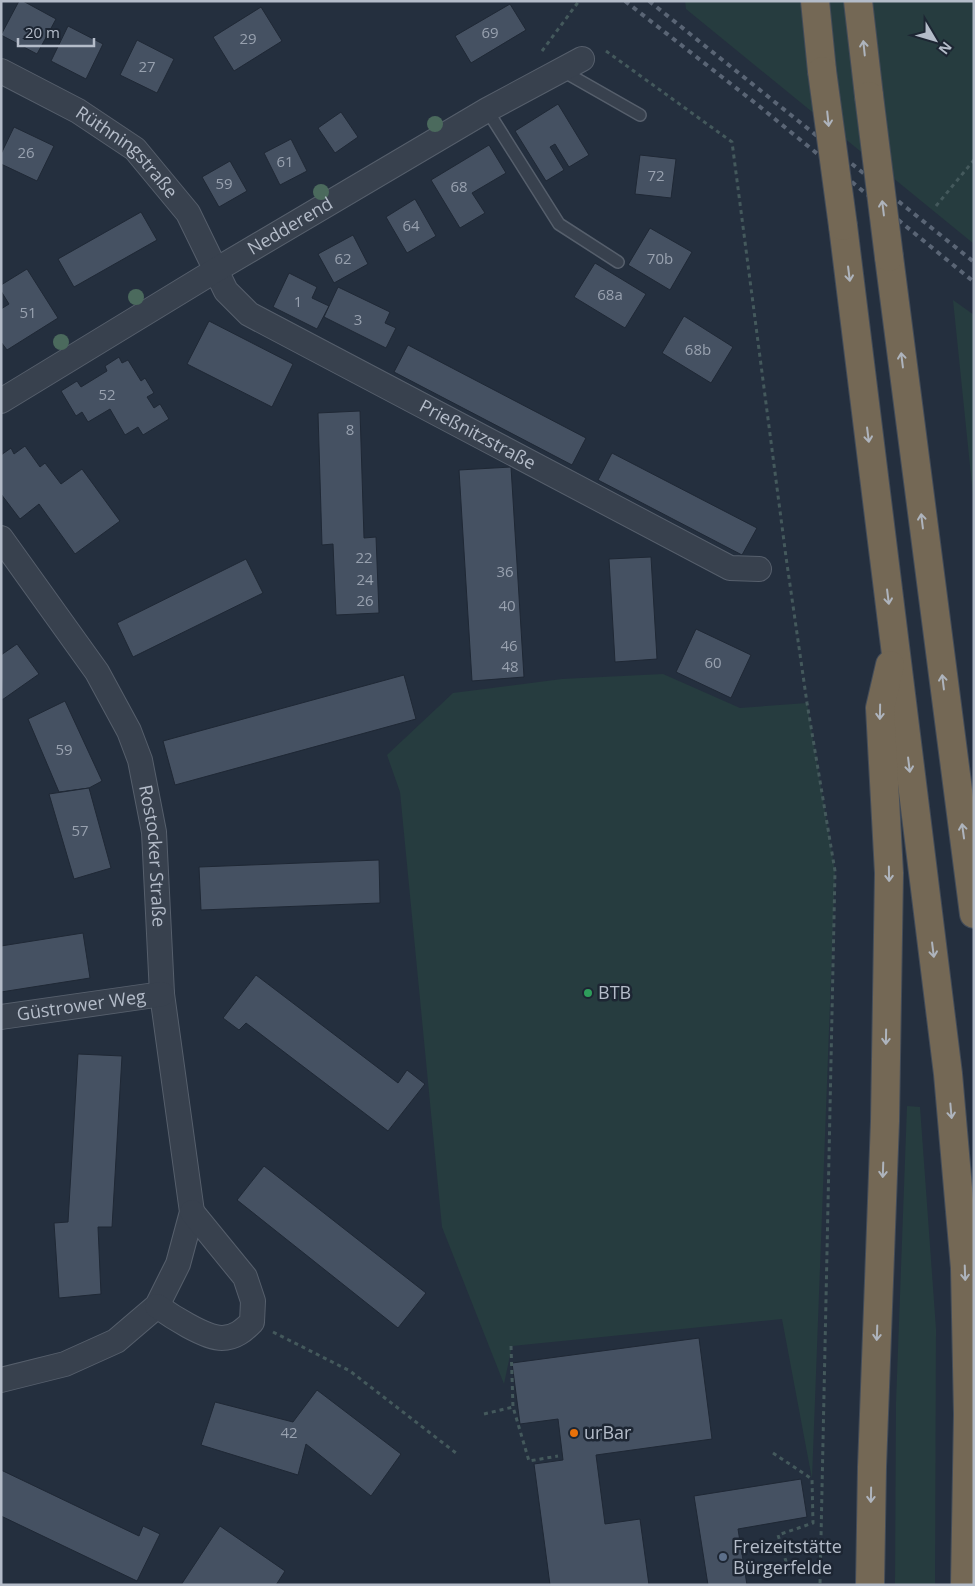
<svg xmlns="http://www.w3.org/2000/svg" width="975" height="1586" viewBox="0 0 975 1586" font-family="'Open Sans',sans-serif">
<style>
.green{fill:#263c3f}
.building{fill:#455162;stroke:#1f2835}
.lines{fill:none;stroke-linecap:round;stroke-linejoin:round}
.service-casing{stroke:#565f6c;stroke-width:14}
.minor-casing{stroke:#565f6c;stroke-width:26}
.motorway-casing{stroke:#434c59;stroke-width:30}
.path{stroke:#44595c;stroke-width:3;stroke-dasharray:4 4;stroke-linecap:butt}
.service{stroke:#38414e;stroke-width:11}
.minor{stroke:#38414e;stroke-width:24}
.motorway{stroke:#746855;stroke-width:28}
.rail{stroke:#5a6575;stroke-width:4;stroke-dasharray:5 5;stroke-linecap:butt}
.motorway-bridge-casing{stroke:#434c59;stroke-width:30;stroke-linecap:butt}
.motorway-bridge{stroke:#746855;stroke-width:28}
.tree{fill:#4b6a5d}
.oneway{stroke:#aeb4bd}
.leisure-dot{fill:#2e9e5b;stroke:#1d2633;stroke-width:2}
.food-dot{fill:#e8710a;stroke:#1d2633;stroke-width:2}
.service-dot{fill:#5c6f8a;stroke:#1d2633;stroke-width:2}
.labels{text-anchor:middle;stroke-width:5;stroke-linejoin:round;paint-order:stroke}
.number-label{font-size:15px;fill:#98a1af}
.street-label{font-size:18px;fill:#b4bcc9;stroke:#1d2633}
.poi-label{font-size:18px;fill:#b4bcc9;stroke:#1d2633;text-anchor:start}
</style>
<rect width="100%" height="100%" fill="#242f3e"/>
<g class="green">
<polygon points="685,1 974,1 974,244 686,9"/>
<polygon points="953,300 974,315 974,505"/>
<polygon points="663,674 740,708 807,703 835,871 812,1479 782,1319 512,1346 504,1384 442,1227 400,792 387,755 453,693 562,679"/>
<polygon points="907,1106 920,1107 936,1329 935,1585 895,1585 896,1403"/>
</g>
<g class="building">
<polygon points="19,1 23,1 56,19 37,54 1,35"/>
<polygon points="510,4 526,30 471,63 455,36"/>
<polygon points="261,7 282,41 234,71 213,37"/>
<polygon points="68,26 103,44 86,79 51,61"/>
<polygon points="137,40 174,59 157,93 120,75"/>
<polygon points="558,104 589,155 569,167 555,144 550,147 564,170 546,181 515,131"/>
<polygon points="341,112 358,137 335,153 318,128"/>
<polygon points="14,127 54,146 37,181 1,164 1,154"/>
<polygon points="291,139 307,171 280,185 264,153"/>
<polygon points="489,145 506,173 472,193 485,213 460,228 431,180"/>
<polygon points="640,155 676,159 671,198 635,194"/>
<polygon points="230,161 247,191 219,207 202,177"/>
<polygon points="415,199 436,236 407,253 386,217"/>
<polygon points="141,212 157,240 74,287 58,259"/>
<polygon points="650,228 692,252 670,290 628,265"/>
<polygon points="353,235 368,264 334,283 318,254"/>
<polygon points="595,263 646,294 625,328 574,297"/>
<polygon points="27,269 58,318 7,350 1,342 1,309 9,304 1,291 1,285"/>
<polygon points="289,273 317,287 312,298 329,306 317,329 273,307"/>
<polygon points="338,287 390,312 385,323 396,328 386,348 324,317"/>
<polygon points="684,316 733,347 711,383 662,353"/>
<polygon points="209,321 293,364 272,407 187,364"/>
<polygon points="408,345 586,438 572,465 394,372"/>
<polygon points="119,357 122,363 128,360 141,381 145,378 154,393 147,397 154,408 160,404 169,419 143,435 138,427 125,435 110,409 88,422 82,412 76,416 61,391 77,381 81,387 107,371 105,366"/>
<polygon points="360,411 364,538 376,537 379,613 336,615 333,544 322,545 318,413"/>
<polygon points="25,446 40,467 45,463 61,484 82,469 120,521 75,554 39,504 20,519 1,494 1,455 11,448 14,454"/>
<polygon points="612,453 757,528 742,555 598,480"/>
<polygon points="511,467 524,677 472,681 459,470"/>
<polygon points="651,557 657,659 615,662 609,559"/>
<polygon points="246,559 263,593 133,657 117,623"/>
<polygon points="696,629 751,655 731,698 676,672"/>
<polygon points="17,644 39,674 2,700 1,655"/>
<polygon points="404,675 416,719 175,785 163,741"/>
<polygon points="65,701 102,781 89,788 59,792 28,719"/>
<polygon points="89,788 111,868 74,879 49,794"/>
<polygon points="379,860 380,903 201,910 199,867"/>
<polygon points="83,933 90,978 1,992 1,946"/>
<polygon points="256,975 398,1083 407,1070 425,1084 388,1131 246,1023 239,1030 223,1018"/>
<polygon points="78,1054 122,1056 112,1227 98,1227 101,1294 59,1298 54,1223 68,1222"/>
<polygon points="264,1166 426,1293 398,1328 237,1200"/>
<polygon points="699,1338 712,1439 596,1455 605,1524 640,1519 649,1585 550,1585 534,1464 563,1460 558,1419 520,1424 512,1363"/>
<polygon points="317,1390 401,1454 371,1496 306,1444 298,1475 201,1445 215,1402 293,1422"/>
<polygon points="1,1470 139,1536 143,1526 160,1534 137,1581 1,1516"/>
<polygon points="801,1479 807,1517 738,1529 747,1585 708,1585 694,1496"/>
<polygon points="220,1526 285,1571 276,1585 181,1585"/>
</g>
<g class="lines">
<defs>
<g id="service">
<polyline points="561,70 640,115"/>
<polyline points="487,110 559,224 618,262"/>
</g>
<g id="minor">
<path id="s1" d="M1,71L78,111L135,149L188,213L226,291L249,314L730,568L759,569"/>
<path id="s2" d="M1,401L216,270L487,110L582,59"/>
<path id="s3" d="M1,538L97,672L129,731L140,760L154,832L162,994L192,1212L178,1264L157,1306L116,1341L65,1364L1,1380"/>
<path id="s4" d="M1,1017L162,994"/>
<path d="M157,1306C171,1316 205,1338 222,1338C235,1338 244,1330 252,1322L253,1301L245,1277L192,1212"/>
</g>
<g id="motorway">
<polyline points="815,1 822,71"/>
<polyline points="858,1 869,96"/>
<polyline points="843,226 948,1074 965,1268 968,1414 965,1585"/>
<polyline points="889,257 974,914"/>
<polyline points="870,1585 872,1467 885,1121 889,873 880,708 890,665"/>
</g>
</defs>
<use href="#service" class="service-casing"/>
<use href="#minor" class="minor-casing"/>
<use href="#motorway" class="motorway-casing"/>
<g class="path">
<polyline points="542,51 579,1"/>
<polyline points="606,51 732,142 786,557 807,703 835,871 820,1585"/>
<polyline points="936,206 974,160"/>
<polyline points="273,1332 350,1371 456,1453"/>
<polyline points="511,1346 513,1407 529,1461 558,1456"/>
<polyline points="484,1414 513,1407"/>
<polyline points="773,1453 812,1479 813,1523 778,1535 788,1568 821,1570"/>
</g>
<use href="#service" class="service"/>
<use href="#minor" class="minor"/>
<use href="#motorway" class="motorway"/>
<g class="rail">
<polyline points="625,1 759,106 974,282"/>
<polyline points="649,1 974,262"/>
</g>
<defs>
<g id="motorway-bridge">
<polyline points="822,71 843,226"/>
<polyline points="869,96 889,257"/>
</g>
</defs>
<use href="#motorway-bridge" class="motorway-bridge-casing"/>
<use href="#motorway-bridge" class="motorway-bridge"/>
</g>
<g class="tree">
<circle cx="435" cy="124" r="8"/>
<circle cx="321" cy="192" r="8"/>
<circle cx="136" cy="297" r="8"/>
<circle cx="61" cy="342" r="8"/>
</g>
<defs><path id="oneway-shaft" d="M-6 0H5M1.5-3L5.5 0L1.5 3" fill="none" stroke-width="1.6" stroke-linecap="round" stroke-linejoin="round" transform="scale(1.25)"/></defs>
<g class="oneway">
<use href="#oneway-shaft" transform="translate(864 48) rotate(-96)"/>
<use href="#oneway-shaft" transform="translate(828 119) rotate(84)"/>
<use href="#oneway-shaft" transform="translate(883 208) rotate(-97)"/>
<use href="#oneway-shaft" transform="translate(849 274) rotate(83)"/>
<use href="#oneway-shaft" transform="translate(902 360) rotate(-97)"/>
<use href="#oneway-shaft" transform="translate(868 435) rotate(83)"/>
<use href="#oneway-shaft" transform="translate(922 521) rotate(-97)"/>
<use href="#oneway-shaft" transform="translate(888 597) rotate(83)"/>
<use href="#oneway-shaft" transform="translate(943 682) rotate(-97)"/>
<use href="#oneway-shaft" transform="translate(880 712) rotate(91)"/>
<use href="#oneway-shaft" transform="translate(909 765) rotate(83)"/>
<use href="#oneway-shaft" transform="translate(963 831) rotate(-98)"/>
<use href="#oneway-shaft" transform="translate(889 874) rotate(89)"/>
<use href="#oneway-shaft" transform="translate(933 950) rotate(83)"/>
<use href="#oneway-shaft" transform="translate(886 1037) rotate(91)"/>
<use href="#oneway-shaft" transform="translate(951 1111) rotate(85)"/>
<use href="#oneway-shaft" transform="translate(883 1170) rotate(92)"/>
<use href="#oneway-shaft" transform="translate(965 1273) rotate(88)"/>
<use href="#oneway-shaft" transform="translate(877 1333) rotate(92)"/>
<use href="#oneway-shaft" transform="translate(871 1495) rotate(91)"/>
</g>
<circle class="leisure-dot" cx="588" cy="993" r="5"/>
<circle class="food-dot" cx="574" cy="1433" r="5"/>
<circle class="service-dot" cx="723" cy="1557" r="5"/>
<g class="labels">
<g class="number-label">
<text x="490" y="38">69</text>
<text x="248" y="44">29</text>
<text x="147" y="72">27</text>
<text x="26" y="158">26</text>
<text x="285" y="167">61</text>
<text x="656" y="181">72</text>
<text x="224" y="189">59</text>
<text x="459" y="192">68</text>
<text x="411" y="231">64</text>
<text x="343" y="264">62</text>
<text x="660" y="264">70b</text>
<text x="610" y="300">68a</text>
<text x="298" y="307">1</text>
<text x="28" y="318">51</text>
<text x="358" y="325">3</text>
<text x="698" y="355">68b</text>
<text x="107" y="400">52</text>
<text x="350" y="435">8</text>
<text x="364" y="563">22</text>
<text x="505" y="577">36</text>
<text x="365" y="585">24</text>
<text x="365" y="606">26</text>
<text x="507" y="611">40</text>
<text x="509" y="651">46</text>
<text x="713" y="668">60</text>
<text x="510" y="672">48</text>
<text x="64" y="755">59</text>
<text x="80" y="836">57</text>
<text x="289" y="1438">42</text>
</g>
<g class="street-label">
<text dy="6" stroke="none"><textPath href="#s1" startOffset="151">Rüthningstraße</textPath></text>
<text dy="6" stroke="none"><textPath href="#s2" startOffset="338">Nedderend</textPath></text>
<text dy="6" stroke="none"><textPath href="#s1" startOffset="616">Prießnitzstraße</textPath></text>
<text dy="6" stroke="none"><textPath href="#s3" startOffset="360">Rostocker Straße</textPath></text>
<text dy="6" stroke="none"><textPath href="#s4" startOffset="81">Güstrower Weg</textPath></text>
</g>
<g class="poi-label">
<text x="598" y="999">BTB</text>
<text x="584" y="1439">urBar</text>
<text x="733" y="1553">Freizeitstätte<tspan x="733" dy="21">Bürgerfelde</tspan></text>
</g>
</g>
<rect width="975" height="1586" fill="none" stroke="#b4bcc9" stroke-width="5"/>
<g transform="translate(935 40) rotate(128)" stroke="#1d2633" stroke-width="4" paint-order="stroke">
<path d="M0-4L9 19L0 12L-9 19Z" fill="#b4bcc9"/>
<text y="-8" font-size="14" font-weight="bold" text-anchor="middle" fill="#b4bcc9">N</text>
</g>
<path d="M18 38v8h76v-8" fill="none" stroke="#b4bcc9" stroke-width="2.5"/>
<text x="25" y="38" font-size="15" fill="#b4bcc9" stroke="#1d2633" stroke-width="4" paint-order="stroke">20 m</text>
</svg>
